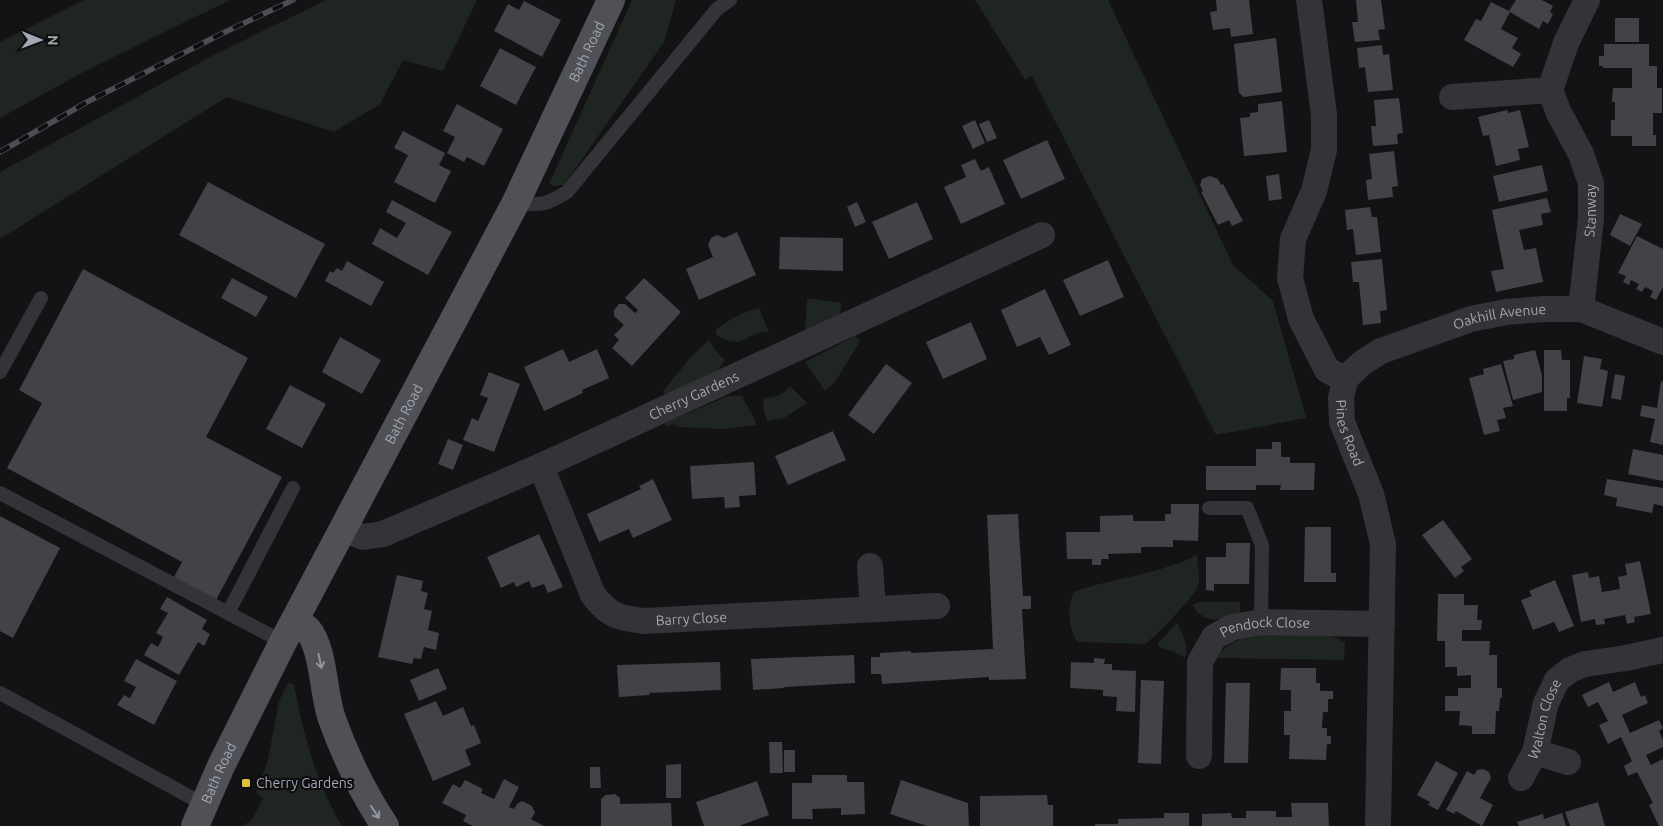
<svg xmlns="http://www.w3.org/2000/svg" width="1663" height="826" viewBox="0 0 1663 826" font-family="Ubuntu,sans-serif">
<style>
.green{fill:#1f2621}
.building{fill:#424247}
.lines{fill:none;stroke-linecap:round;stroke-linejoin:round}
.service{stroke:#343438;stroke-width:14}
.minor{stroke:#343438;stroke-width:26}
.primary{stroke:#505157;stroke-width:28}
.rail-casing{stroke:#4d4e53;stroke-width:5.5}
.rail{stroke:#0e0d0f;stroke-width:4;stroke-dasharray:11;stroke-linecap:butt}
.oneway{stroke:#9497a1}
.poi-dot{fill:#debf40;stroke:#0e0d0f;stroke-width:2}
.labels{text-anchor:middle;stroke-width:4.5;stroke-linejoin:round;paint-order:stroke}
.street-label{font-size:14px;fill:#a5a8b3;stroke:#0e0d0f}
.poi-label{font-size:14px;fill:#a5a8b3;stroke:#0e0d0f;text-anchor:start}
</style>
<rect width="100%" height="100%" fill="#131214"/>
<g class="green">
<polygon points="84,0 230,0 85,71 0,118 0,42"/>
<polygon points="326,0 477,0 443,71 403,60 380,104 334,132 227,97 0,239 0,172 212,56"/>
<polygon points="632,0 676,0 664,42 564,185 554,186 549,184"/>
<polygon points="975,0 1108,0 1233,265 1273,301 1306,418 1216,435 1032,76 1025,80"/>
<polygon points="807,298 841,303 840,319 805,335"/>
<path d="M759,308L769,332C742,332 746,352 716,335V330C730,319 742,312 759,308Z"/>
<polygon points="855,336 860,341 835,382 825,391 805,362"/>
<polygon points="709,340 719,355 725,360 717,371 667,398 663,391 691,357"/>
<path d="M790,386L807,403L784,418L767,421L763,407L764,398C775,398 783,395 790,386Z"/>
<path d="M728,396H742C746,404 755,418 756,425L722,429L677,427L675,424L666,427L665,423Z"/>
<path d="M1197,555C1197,565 1201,577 1198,586C1193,598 1156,636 1145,644L1078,642C1068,630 1067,606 1074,592C1114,577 1158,575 1197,555Z"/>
<path d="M1200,602H1240V613C1219,620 1206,626 1192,605Z"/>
<path d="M1177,623C1183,634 1189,646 1185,658L1174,652L1159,647L1158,643Z"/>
<path d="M1254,634L1324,635L1334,637L1345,643L1344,660L1216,658C1226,645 1237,638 1254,634Z"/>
<path d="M288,683L294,684C303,734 316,782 342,826H241L251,821L263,798L256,793L268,760L279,701Z"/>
</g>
<g class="building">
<polygon points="1216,0 1249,0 1253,34 1231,37 1230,28 1213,30 1210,12 1217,11"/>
<polygon points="1356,0 1381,0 1385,29 1378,30 1380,40 1355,42 1352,22 1358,22"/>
<polygon points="1516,0 1542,0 1553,6 1550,12 1553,14 1548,24 1543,21 1539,29 1510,12 1501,29 1518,38 1512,48 1521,54 1513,67 1464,40 1476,19 1481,21 1491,2 1509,11"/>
<polygon points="524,1 561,20 542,57 494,31 508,4 519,10"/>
<rect x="1615" y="18" width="24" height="24"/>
<polygon points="1276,38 1282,92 1244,97 1239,93 1234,44"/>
<polygon points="1604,44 1649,44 1649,66 1657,66 1657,88 1662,88 1662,113 1653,113 1653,135 1656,135 1656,146 1632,146 1632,136 1611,136 1611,120 1615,120 1615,102 1612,102 1613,88 1632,88 1632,68 1603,68 1603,66 1599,66 1599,56 1604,56"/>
<polygon points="1382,45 1383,55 1389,54 1393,90 1368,92 1365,67 1359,68 1357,48"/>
<polygon points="500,48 536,67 516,105 480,86"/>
<polygon points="1399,98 1403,133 1397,134 1398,144 1373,146 1371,126 1376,126 1374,100"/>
<polygon points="1282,101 1287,152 1244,156 1240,118 1250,117 1250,113 1258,112 1258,104"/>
<polygon points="457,104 503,129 484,166 467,157 464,162 447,153 455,137 443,131"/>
<polygon points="1507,110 1508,113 1520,110 1529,147 1518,149 1520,160 1496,166 1489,135 1483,136 1478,117"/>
<polygon points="975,120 985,143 973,149 962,126"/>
<polygon points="989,120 997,138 987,142 979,124"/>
<polygon points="403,131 445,153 439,165 451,171 435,203 394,182 408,155 394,148"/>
<polygon points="1047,140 1065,179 1021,199 1003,160"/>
<polygon points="1394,151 1398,186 1392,187 1393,197 1368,200 1366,180 1372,179 1369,154"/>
<polygon points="975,159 981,171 989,167 1005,204 961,224 944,187 966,177 961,165"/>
<polygon points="1542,165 1548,191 1499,202 1493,176"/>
<polygon points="1279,174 1282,199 1269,201 1266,176"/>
<polygon points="1210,176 1218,179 1221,185 1223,184 1243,221 1232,226 1229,220 1218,225 1201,192 1203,191 1200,185 1202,179"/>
<polygon points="208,182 325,244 296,298 179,235"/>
<polygon points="1547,198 1551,212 1541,214 1543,225 1519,230 1524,250 1536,248 1543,282 1496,292 1491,271 1504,269 1492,210"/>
<polygon points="392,200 452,232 428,275 372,244 380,228 397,238 406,223 386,212"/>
<polygon points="857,202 866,222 855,227 847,207"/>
<polygon points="917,202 933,239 889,259 872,222"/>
<polygon points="1370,207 1372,217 1377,217 1381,252 1356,255 1353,229 1347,230 1345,210"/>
<polygon points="1620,214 1642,224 1630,246 1610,235"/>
<polygon points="737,232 756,275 699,300 686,269 713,257 708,245 711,238 717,235 724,238"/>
<polygon points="1637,236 1663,249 1663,287 1656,300 1650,297 1653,291 1645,287 1642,292 1636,289 1639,284 1631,280 1629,285 1623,282 1626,276 1618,273"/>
<polygon points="780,237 843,238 843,271 779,269"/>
<polygon points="1382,259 1387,310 1380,311 1381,323 1363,325 1359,282 1353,282 1351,262"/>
<polygon points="1108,260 1124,297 1080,316 1063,280"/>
<polygon points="347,261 384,282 371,306 325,281 330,271 333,273 337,268 342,271"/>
<polygon points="83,269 248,358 206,437 282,477 216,600 174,577 182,562 7,468 42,403 19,390"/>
<polygon points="232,278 268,297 256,317 221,298"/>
<polygon points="644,278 681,312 632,366 612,348 619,340 614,335 624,325 614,316 614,310 619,304 625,304 635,313 638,310 625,298"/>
<polygon points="1045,289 1071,345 1049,355 1040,337 1017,347 1001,310"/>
<polygon points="971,322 987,359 943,379 926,342"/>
<polygon points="340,337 381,360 362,394 322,372"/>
<polygon points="563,349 569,362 597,349 609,378 582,390 583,393 544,411 524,367"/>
<polygon points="1535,350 1542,375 1542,392 1513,400 1503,361 1514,359 1514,355"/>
<polygon points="1544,350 1561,350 1562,360 1570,360 1570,398 1567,398 1567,411 1544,411"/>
<polygon points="1584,356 1602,359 1600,369 1608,371 1602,407 1577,403"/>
<polygon points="886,364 912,383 874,434 848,415"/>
<polygon points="1501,364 1513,406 1503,408 1506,418 1497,420 1500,431 1484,435 1469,378 1484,374 1483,369"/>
<polygon points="489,372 520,384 494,452 463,440 472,418 478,421 488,398 480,395"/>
<polygon points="1615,374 1625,376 1621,400 1611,398"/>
<polygon points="1661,381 1663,382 1663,445 1650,442 1655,419 1640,416 1642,405 1657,408"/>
<polygon points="290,385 326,404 302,448 266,429"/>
<polygon points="833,431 846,460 788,485 775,456"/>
<polygon points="448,439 463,445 453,470 438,464"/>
<polygon points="1272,442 1281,442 1281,457 1290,457 1290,463 1315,463 1314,490 1280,490 1281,485 1256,485 1256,490 1206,490 1206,466 1256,466 1256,449 1272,449"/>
<polygon points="1633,449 1663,455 1663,481 1628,474"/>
<polygon points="754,462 756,495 739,496 740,507 725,508 724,497 692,499 690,466"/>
<polygon points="653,479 672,520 633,538 629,529 599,542 587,514 641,489 639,486"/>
<polygon points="1607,479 1663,488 1663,506 1654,504 1652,513 1616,506 1617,498 1604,495"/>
<polygon points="1171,504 1199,504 1198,541 1173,540 1173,547 1141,547 1141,553 1108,554 1109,559 1101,559 1101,565 1092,565 1092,559 1067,559 1066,532 1100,532 1100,516 1133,515 1133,521 1165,521 1165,514 1171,514"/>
<polygon points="1018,514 1023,596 1031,596 1031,609 1022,609 1026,679 989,680 989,677 882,684 881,674 871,674 871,657 880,657 880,653 911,651 911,653 993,649 987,515"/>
<polygon points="0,516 60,548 13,638 0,631"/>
<polygon points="1443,520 1472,559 1461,567 1464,571 1455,578 1422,535"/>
<polygon points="1305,527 1331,527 1331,573 1336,573 1336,582 1304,582"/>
<polygon points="539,534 563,587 548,593 544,584 532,588 529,581 516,587 514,582 501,588 487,557"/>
<polygon points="1226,543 1250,543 1249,584 1214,584 1214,591 1206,590 1206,557 1226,557"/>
<polygon points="1640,561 1651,614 1634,617 1635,622 1627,624 1625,615 1604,619 1605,624 1596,625 1595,619 1581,622 1572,575 1588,572 1589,578 1599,576 1602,592 1620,589 1618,577 1627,575 1625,564"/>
<polygon points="397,575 423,581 421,591 428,593 424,609 432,611 428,630 439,633 436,650 424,647 421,659 414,658 412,664 378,657"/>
<polygon points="1555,580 1574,626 1559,632 1554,622 1533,630 1521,600 1532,596 1529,591"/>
<polygon points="1438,594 1464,594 1464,605 1478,605 1477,620 1482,620 1481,630 1462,630 1462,641 1490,641 1489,655 1497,655 1497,688 1502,688 1502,698 1500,698 1499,711 1496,711 1495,734 1472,734 1472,726 1459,725 1460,711 1445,711 1445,696 1458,696 1458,688 1471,688 1471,675 1457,676 1457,667 1445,667 1445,641 1437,641"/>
<polygon points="167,597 207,620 202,629 210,634 204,646 198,642 179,675 144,655 151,643 158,647 163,637 156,633 168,613 160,609"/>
<polygon points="854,655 855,683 784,687 784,688 753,690 751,659"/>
<polygon points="1094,658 1105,659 1104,664 1112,664 1112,670 1136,671 1135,712 1116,711 1117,697 1103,696 1103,690 1070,688 1071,662 1094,663"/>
<polygon points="136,659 177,681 154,725 117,705 124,695 130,698 136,687 124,681"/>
<polygon points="720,662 721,690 649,693 650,695 619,697 617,665"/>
<polygon points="438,668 447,689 419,701 410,680"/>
<polygon points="1281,668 1316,668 1316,683 1320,683 1320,691 1333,691 1333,699 1328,699 1328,712 1323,712 1322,728 1327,728 1327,736 1331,736 1331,744 1327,744 1326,760 1289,759 1290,735 1284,735 1284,711 1291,711 1291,690 1280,690"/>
<polygon points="1141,680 1164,681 1161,764 1138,763"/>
<polygon points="1609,682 1613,692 1635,682 1641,697 1645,695 1648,703 1622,715 1630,733 1659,720 1663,728 1659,731 1663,740 1663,747 1646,755 1651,765 1663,759 1663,826 1659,826 1649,805 1653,803 1637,772 1628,776 1624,766 1632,761 1621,737 1608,744 1599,725 1608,721 1598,702 1588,707 1582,695"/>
<polygon points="1226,683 1250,683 1248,763 1224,763"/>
<polygon points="436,701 443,716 463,707 471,726 474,725 481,743 465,750 471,765 433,781 404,714"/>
<polygon points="769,742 782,742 783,773 770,773"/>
<rect x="784" y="750" width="11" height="22"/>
<polygon points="1436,761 1458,773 1438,810 1428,805 1430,802 1417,795"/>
<polygon points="681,764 681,798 666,798 666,765"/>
<polygon points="590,767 600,767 601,788 590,788"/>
<polygon points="1483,769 1489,772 1491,778 1480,798 1493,805 1482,826 1456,811 1454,814 1446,810 1467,771 1474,775 1477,770"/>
<polygon points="812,775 847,775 847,782 864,782 865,814 841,815 841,808 812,809 813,819 792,819 792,783 812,783"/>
<polygon points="504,779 519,787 509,807 514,809 517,804 522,801 532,806 535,813 531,819 544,826 473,826 463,821 466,815 442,803 453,784 460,788 465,780 483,789 481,793 494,799"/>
<polygon points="901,780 968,803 969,826 927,826 890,814"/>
<polygon points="757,781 769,815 739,826 704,826 696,802"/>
<polygon points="615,794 620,798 620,804 671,803 672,826 601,826 601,799 606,795"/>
<polygon points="1047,795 1048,805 1053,805 1053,826 980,826 980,796"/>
<polygon points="1598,802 1605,826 1570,826 1565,812"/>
<polygon points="1291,803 1328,803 1329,826 1202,826 1202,814 1231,813 1232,818 1246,818 1246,811 1276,811 1276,817 1292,817"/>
<polygon points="1164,813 1189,813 1189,826 1095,826 1095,824 1118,824 1118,819 1164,818"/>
<polygon points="1562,813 1566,826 1519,826 1517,822 1543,814 1544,819"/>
</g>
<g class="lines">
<g class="service">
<path d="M516,202C541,206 546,205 567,192L717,9L730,0"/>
<polyline points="0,372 41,298"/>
<polyline points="0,493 283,642"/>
<polyline points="1209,508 1247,508 1262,545 1261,622"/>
<polyline points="228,613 293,488"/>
<polyline points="0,693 205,805"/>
</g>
<g class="minor">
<path id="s1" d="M1309,0L1324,115V150L1314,191L1293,239L1290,278L1301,319L1327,370L1345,379L1341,398L1342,422L1371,494L1383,544L1378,826"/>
<polyline points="1452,97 1550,90"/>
<path id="s2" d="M1581,309L1591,219V183L1581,154L1559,113L1550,90L1566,43L1587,0"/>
<path id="s3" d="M1345,379L1362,363L1381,351L1471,319L1506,312L1544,309H1581L1663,342"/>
<path id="s4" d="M541,466L593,595C609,616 619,618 644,621L937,606"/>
<path id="s5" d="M343,529L363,537L383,534L541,466L1042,235"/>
<polyline points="870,566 873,609"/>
<polyline points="1535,752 1568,762"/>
<path id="s6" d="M1199,756L1200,662L1214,637L1233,627L1261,622L1382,624"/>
<path id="s7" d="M1521,778L1535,752L1546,703L1557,680L1570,670L1585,664L1626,658L1663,650"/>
</g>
<g class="primary">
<path d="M295,621C299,623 304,626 308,630C324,649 323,694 332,719C346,758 362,791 385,826"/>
<path id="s8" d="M195,826L221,766L283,642L516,202L611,0"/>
</g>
<defs>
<polyline id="rail" points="0,152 87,102 223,33 293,0"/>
</defs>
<use href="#rail" class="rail-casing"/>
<use href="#rail" class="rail"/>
</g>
<defs><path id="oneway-shaft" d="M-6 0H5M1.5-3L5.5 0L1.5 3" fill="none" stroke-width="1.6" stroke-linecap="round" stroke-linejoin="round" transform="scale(1.25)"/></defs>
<g class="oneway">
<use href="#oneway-shaft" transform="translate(320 661) rotate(78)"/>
<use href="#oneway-shaft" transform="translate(375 812) rotate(56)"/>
</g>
<rect class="poi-dot" x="241" y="778" width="10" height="10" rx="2.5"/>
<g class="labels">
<g class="street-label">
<text dy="5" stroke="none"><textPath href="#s8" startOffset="868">Bath Road</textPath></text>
<text dy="5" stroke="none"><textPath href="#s2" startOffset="99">Stanway</textPath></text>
<text dy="5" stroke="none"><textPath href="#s3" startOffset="170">Oakhill Avenue</textPath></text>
<text dy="5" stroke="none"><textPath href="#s5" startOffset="382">Cherry Gardens</textPath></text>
<text dy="5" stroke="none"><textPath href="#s8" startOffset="462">Bath Road</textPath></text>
<text dy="5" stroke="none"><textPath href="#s1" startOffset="460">Pines Road</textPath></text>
<text dy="5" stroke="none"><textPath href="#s4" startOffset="246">Barry Close</textPath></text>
<text dy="5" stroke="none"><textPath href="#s6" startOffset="176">Pendock Close</textPath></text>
<text dy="5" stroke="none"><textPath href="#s7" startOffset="64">Walton Close</textPath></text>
<text dy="5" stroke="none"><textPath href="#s8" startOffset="58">Bath Road</textPath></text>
</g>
<g class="poi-label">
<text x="256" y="788">Cherry Gardens</text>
</g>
</g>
<g transform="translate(40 40) rotate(91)" stroke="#0e0d0f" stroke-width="4" paint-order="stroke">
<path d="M0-4L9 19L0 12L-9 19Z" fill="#a5a8b3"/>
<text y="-8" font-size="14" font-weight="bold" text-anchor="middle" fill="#a5a8b3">N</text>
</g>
</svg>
